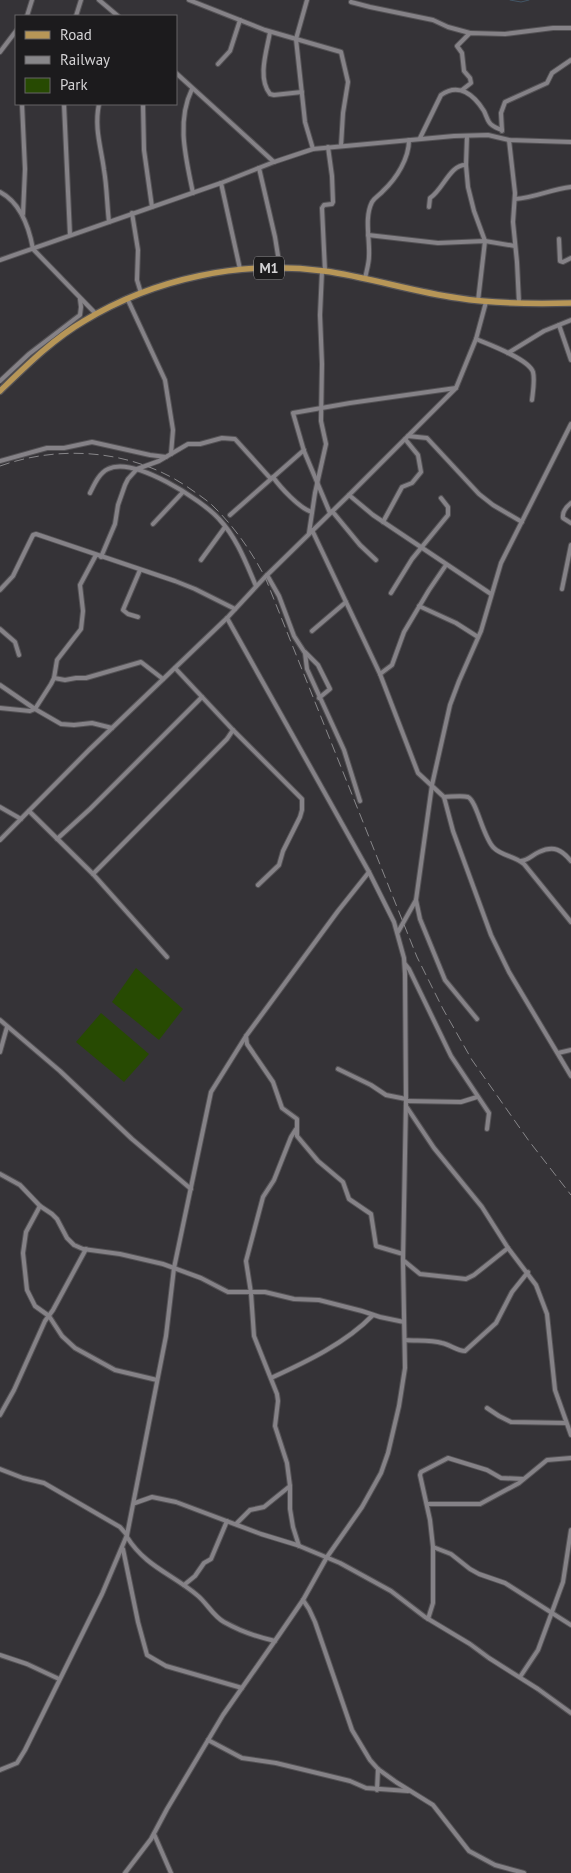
<svg xmlns="http://www.w3.org/2000/svg" width="571" height="1873" viewBox="0 0 571 1873" font-family="'PT Sans',sans-serif">
<style>
.green{fill:#274a02}
.lines{fill:none;stroke-linecap:round;stroke-linejoin:round}
.stream{stroke:#435666;stroke-width:1}
.street-casing{stroke:#545255;stroke-width:6}
.primary-casing{stroke:#545255;stroke-width:8}
.street{stroke:#858287;stroke-width:4}
.primary{stroke:#b79657;stroke-width:5.5}
.rail{stroke:#88878a;stroke-width:1;stroke-dasharray:10 5;stroke-linecap:butt}
.labels{text-anchor:middle;stroke-width:4.5;stroke-linejoin:round;paint-order:stroke}
.shield{fill:#1c1b1d;stroke:#9d9c9e;stroke-width:1}
.shield-label{font-size:14px;font-weight:bold;fill:#d4d3d5}
</style>
<rect width="100%" height="100%" fill="#353337"/>
<g class="green">
<polygon points="136,968 183,1009 159,1040 112,1002"/>
<polygon points="101,1013 149,1054 124,1082 76,1042"/>
</g>
<g class="lines">
<polyline class="stream" points="510,0 521,2 529,0"/>
<defs>
<g id="street">
<polyline points="99,0 118,16"/>
<polyline points="189,0 265,30 341,52 348,82 343,113 341,146"/>
<polyline points="307,0 296,39 305,122 313,149"/>
<polyline points="351,2 370,7 433,20 448,27 470,33"/>
<polyline points="27,16 32,0"/>
<polyline points="76,16 81,0"/>
<path d="M270,32C267,50 257,78 270,94L274,95L302,92"/>
<polyline points="0,52 16,31"/>
<polyline points="218,64 230,51 240,20"/>
<polyline points="176,73 274,162"/>
<path d="M192,89C176,122 186,158 193,193"/>
<polyline points="462,90 471,83 470,78 464,71 462,53 457,46 470,33 505,34 553,28 571,28"/>
<polyline points="22,104 25,169 23,214"/>
<polyline points="64,104 70,235"/>
<path d="M99,104C94,128 101,147 104,170C107,187 107,205 109,222"/>
<polyline points="143,104 144,150 152,207"/>
<polyline points="502,131 501,113 505,102 547,83 552,73 571,60"/>
<polyline points="467,136 466,165 468,187 474,211 485,241 478,301"/>
<path d="M420,138L441,95C459,82 474,95 484,111C486,115 487,119 489,122C492,127 497,128 502,130"/>
<polyline points="509,140 515,193 513,222 517,262 519,303"/>
<polyline points="259,168 275,237 280,268"/>
<polyline points="221,183 240,269"/>
<path d="M0,192C21,203 29,227 33,249L96,314"/>
<path d="M515,199C535,198 551,189 571,187"/>
<path d="M429,207L430,198C443,190 450,164 466,165"/>
<polyline points="132,213 138,250 137,280 141,293"/>
<polyline points="368,235 438,243 485,241 515,246"/>
<polyline points="559,239 560,261 563,262 571,258"/>
<polyline points="0,260 221,183 274,162 313,149 454,136 488,135 509,140 571,142"/>
<polyline points="325,271 322,208 324,205 332,204 333,202 332,176 328,147"/>
<path d="M365,279C366,272 369,264 369,256C370,239 364,218 372,202C375,197 380,195 383,191C397,178 409,158 409,140"/>
<polyline points="127,298 165,380 173,430 171,454"/>
<polyline points="559,325 571,360"/>
<path d="M476,339C488,344 529,359 533,372C535,380 533,391 532,400"/>
<polyline points="508,353 544,331 571,320"/>
<polyline points="0,381 29,354 80,315 81,307 80,299"/>
<polyline points="408,436 427,438 479,494 493,505 522,522"/>
<polyline points="0,461 47,448 64,448 92,442 150,455 166,457"/>
<path d="M273,477C280,487 300,509 312,512"/>
<path d="M90,493C94,485 99,473 108,469C134,456 202,500 219,519C237,538 246,563 256,586"/>
<polyline points="349,495 373,515 491,594"/>
<path d="M571,503C566,507 562,512 563,518L571,523"/>
<polyline points="332,511 360,545 376,560"/>
<polyline points="330,513 304,451 293,413 350,403 456,388"/>
<polyline points="230,515 304,450"/>
<polyline points="383,522 402,487 412,483 421,472 418,455 405,439"/>
<polyline points="153,524 183,492"/>
<polyline points="312,530 380,674 418,773 444,797 453,831 491,935 509,972 571,1076"/>
<polyline points="309,533 315,493 326,444 321,421 322,364 320,315 322,271"/>
<polyline points="101,557 115,524 118,505 125,485 128,479 137,469 159,461 188,444 200,444 222,438 235,439 271,479"/>
<polyline points="201,560 225,527"/>
<polyline points="267,575 279,596 294,636 305,653 307,669 344,750 360,801"/>
<polyline points="562,589 571,545"/>
<polyline points="0,590 13,576 33,535 36,534 175,581 195,589 235,609"/>
<polyline points="391,593 412,559 448,515 448,507 441,498"/>
<polyline points="419,606 456,623 478,637"/>
<polyline points="138,617 128,614 123,610 140,570"/>
<polyline points="0,629 15,642 19,655"/>
<polyline points="312,631 346,602"/>
<polyline points="305,652 318,665 330,689 319,698"/>
<polyline points="175,668 233,730 302,799 302,810 300,817 283,851 279,865 258,885"/>
<polyline points="380,674 392,665 404,632 429,590 446,565"/>
<polyline points="54,678 65,680 76,678 86,678 141,662 163,679"/>
<polyline points="0,685 35,709 61,724 74,725 92,723 112,728"/>
<polyline points="0,708 30,711 35,709 51,684 54,678 57,660 81,629 83,611 80,585 96,555"/>
<path d="M444,797C451,797 461,795 468,797C477,801 483,838 494,848C502,856 515,856 524,864L571,922"/>
<polyline points="0,807 21,819"/>
<polyline points="29,811 93,874 167,957"/>
<polyline points="57,839 90,809 202,697"/>
<polyline points="0,840 89,750 227,618 265,577 349,495 456,388 476,339 486,302"/>
<path d="M521,861C529,860 532,855 539,852C554,845 562,850 571,861"/>
<polyline points="93,874 227,739 233,730"/>
<polyline points="398,932 416,900"/>
<polyline points="405,964 409,969 451,1056 489,1113 487,1129"/>
<polyline points="477,1019 445,980 420,919 416,900 432,785 450,705 459,681 481,631 501,563 571,424"/>
<polyline points="0,1020 60,1071 132,1139 191,1189"/>
<polyline points="246,1036 247,1044 273,1082 282,1108 297,1119 297,1136 318,1161 343,1182 349,1199 371,1214 376,1246 403,1254"/>
<polyline points="0,1052 7,1027"/>
<polyline points="558,1053 571,1050"/>
<polyline points="338,1069 371,1085 386,1095 406,1099"/>
<polyline points="406,1101 461,1102 477,1097"/>
<polyline points="406,1106 434,1148 482,1207 508,1248 536,1285 547,1314 555,1390 571,1435"/>
<polyline points="296,1129 291,1137 274,1180 263,1197 246,1261 251,1293 254,1336 277,1394 278,1401 275,1426 287,1463 290,1486 290,1509 293,1527 299,1546"/>
<polyline points="0,1174 20,1185 40,1206 52,1214 57,1219 67,1238 74,1245 83,1249 120,1254 163,1264 201,1278 228,1292 265,1292 294,1299 319,1300 362,1311 380,1317 404,1322"/>
<polyline points="40,1206 26,1232 23,1253 27,1290 35,1306 49,1316 62,1336 75,1348 115,1370 157,1380"/>
<polyline points="403,1260 420,1274 466,1279 474,1275 508,1248"/>
<path d="M405,1340C417,1341 431,1340 442,1343C451,1345 457,1351 465,1351L496,1323L512,1292L528,1272"/>
<path d="M271,1378C306,1362 346,1343 373,1315"/>
<polyline points="487,1408 499,1416 511,1422 566,1423"/>
<polyline points="0,1415 14,1390 45,1321 53,1310 86,1249"/>
<polyline points="0,1469 23,1478 44,1483 120,1527 127,1535"/>
<polyline points="135,1503 152,1497 176,1502 261,1534 297,1545 340,1563 391,1591 425,1617 470,1644 489,1658 538,1689 571,1713"/>
<polyline points="427,1504 480,1504 519,1483 547,1460 571,1458"/>
<polyline points="236,1524 250,1510 264,1507 290,1486"/>
<path d="M127,1537C145,1566 172,1574 197,1595C207,1603 213,1616 224,1622C240,1631 257,1637 275,1641"/>
<polyline points="433,1547 451,1554 470,1569 479,1574 505,1583 571,1625"/>
<polyline points="123,1549 138,1622 147,1655 166,1666 242,1688"/>
<polyline points="184,1585 195,1576 204,1563 211,1559 227,1521"/>
<polyline points="303,1600 309,1609 315,1622 352,1730 370,1760 378,1769 396,1782 433,1805 469,1851 495,1865 524,1873"/>
<polyline points="428,1619 433,1603 433,1547 430,1520 420,1475 421,1472 448,1458 487,1470 501,1478 523,1479"/>
<polyline points="0,1655 27,1664 59,1679"/>
<polyline points="520,1677 538,1650 563,1582 571,1530"/>
<polyline points="208,1740 242,1758 276,1763 350,1781 366,1788 408,1791"/>
<polyline points="0,1770 17,1763 25,1750 102,1594 127,1535 166,1336 174,1268 211,1092 246,1036 338,911 369,872"/>
<polyline points="377,1790 378,1769"/>
<polyline points="154,1834 171,1873"/>
<polyline points="125,1873 151,1839 167,1809 223,1715 279,1635 303,1600 327,1557 362,1507 381,1473 388,1453 399,1406 405,1368 403,1260 406,1101 405,974 404,958 394,922 369,872 227,618"/>
</g>
<path id="primary" d="M0,391C26,366 53,339 84,321C155,278 242,260 324,271C369,277 413,292 458,298C495,304 533,304 571,303"/>
</defs>
<use href="#street" class="street-casing"/>
<use href="#primary" class="primary-casing"/>
<use href="#street" class="street"/>
<use href="#primary" class="primary"/>
<path class="rail" d="M0,466C62,444 134,450 189,488C196,493 204,498 211,504C233,525 250,549 265,577L417,957L443,1009L472,1060L529,1141L571,1195"/>
</g>
<g class="labels">
<rect class="shield" x="254" y="256.5" width="30" height="23" rx="4"/>
<g class="shield-label">
<text x="269" y="273">M1</text>
</g>
</g>
<rect x="15" y="15" width="162" height="90" fill="#1c1b1d" stroke="#666567"/>
<rect x="25" y="31" width="25" height="8" fill="#b79657" stroke="#666567"/>
<text x="60" y="40" font-size="15" fill="#d4d3d5">Road</text>
<rect x="25" y="56" width="25" height="8" fill="#88878a" stroke="#666567"/>
<text x="60" y="65" font-size="15" fill="#d4d3d5">Railway</text>
<rect x="25" y="78" width="25" height="15" fill="#274a02" stroke="#666567"/>
<text x="60" y="90" font-size="15" fill="#d4d3d5">Park</text>
</svg>
